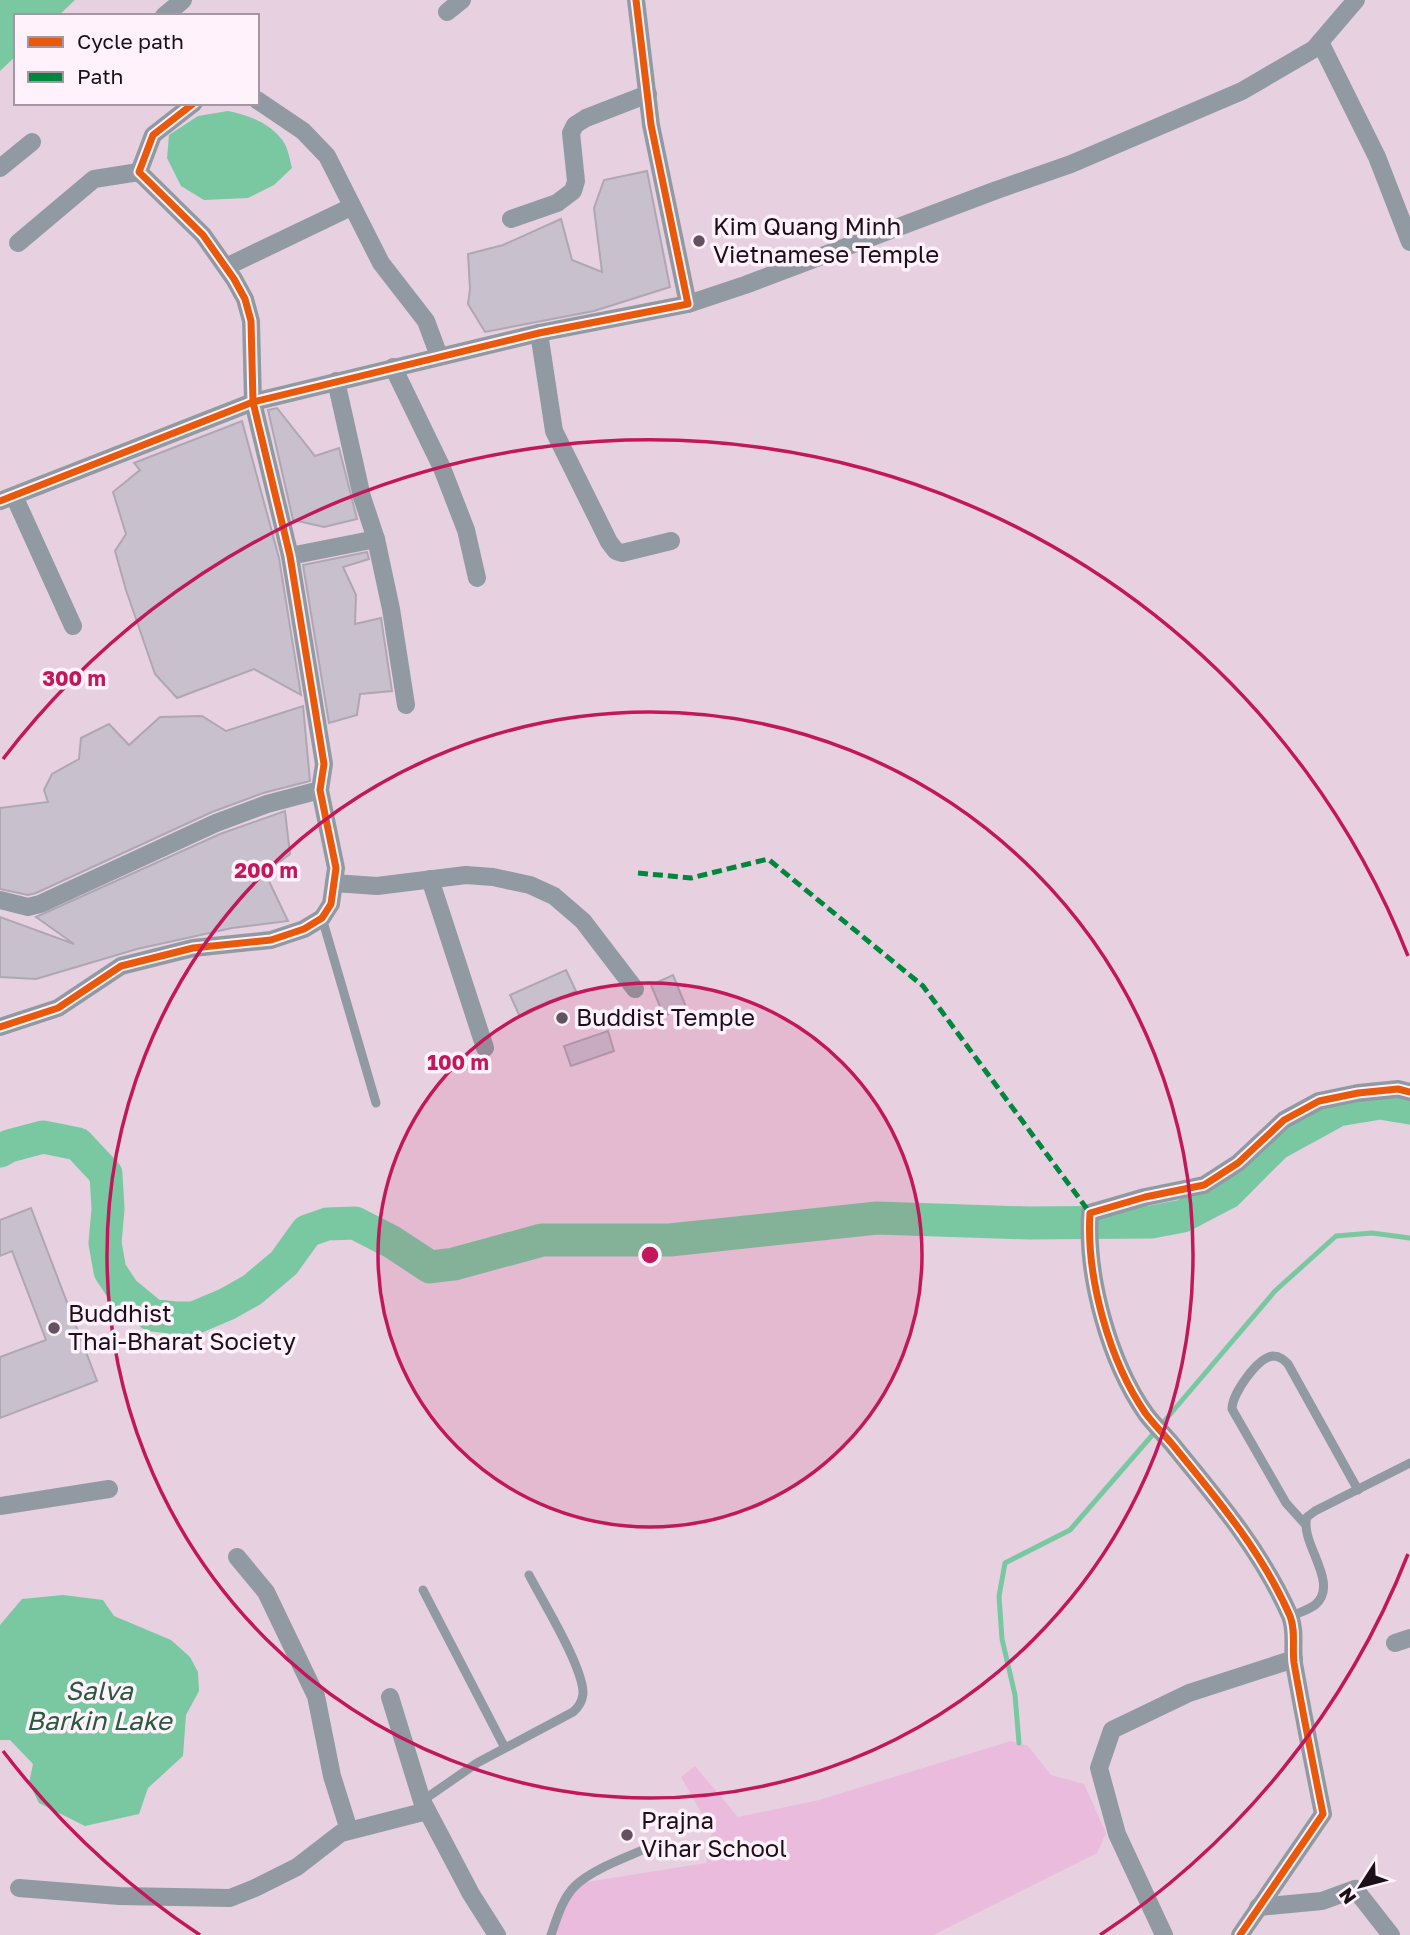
<svg xmlns="http://www.w3.org/2000/svg" width="1410" height="1935" viewBox="0 0 1410 1935" font-family="'Golos Text',sans-serif">
<style>
.green{fill:#eabbdc}
.water{fill:#7ac8a2}
.lines{fill:none;stroke-linecap:round;stroke-linejoin:round}
.stream{stroke:#7ac8a2;stroke-width:5}
.river{stroke:#7ac8a2;stroke-width:33}
.building{fill:#c9c0ce;stroke:#afa6b4;stroke-width:2}
.lane{stroke:#919aa2;stroke-width:9}
.street{stroke:#919aa2;stroke-width:18}
.quiet{stroke:#00873e;stroke-width:5;stroke-dasharray:10 5;stroke-linecap:butt}
.cycleway-casing{stroke:#fff2fb;stroke-width:11}
.cycleway{stroke:#e8590c;stroke-width:7}
.ring{fill:none;stroke:#c2185b;stroke-width:3.5}
.poi-dot{fill:#64535f;stroke:#fff2fb;stroke-width:2.5}
.labels{text-anchor:middle;stroke-width:7;stroke-linejoin:round;paint-order:stroke}
.poi-label{font-size:24px;fill:#1d0f19;stroke:#fff2fb;text-anchor:start}
.water-label{font-size:26px;font-style:italic;fill:#29593f;stroke:#fff2fb}
.centre{fill:#c2185b;stroke:#fff2fb;stroke-width:3.5}
.ring-label{font-size:21px;text-anchor:middle;font-weight:bold;fill:#c2185b;stroke:#fff2fb;stroke-width:7;stroke-linejoin:round;paint-order:stroke}
</style>
<rect width="100%" height="100%" fill="#e7d1e0"/>
<polygon class="green" points="1011,1741 1028,1746 1051,1775 1084,1784 1106,1833 1097,1853 933,1935 551,1935 562,1894 587,1882 706,1863 712,1831 681,1777 695,1766 738,1817 819,1800"/>
<g class="water">
<polygon points="0,0 75,0 58,16 16,16 16,56 0,71"/>
<path d="M228,111C248,115 270,123 283,141C288,148 290,160 292,168L274,185L248,198L204,200L181,186L167,158L169,135L198,116Z"/>
<polygon points="63,1595 103,1600 114,1616 171,1640 190,1657 198,1672 199,1691 186,1715 183,1756 148,1788 139,1814 85,1826 39,1803 29,1783 33,1764 10,1740 0,1740 0,1625 22,1599"/>
</g>
<g class="lines">
<g class="stream">
<polyline points="1161,1425 1275,1291 1336,1236 1372,1233 1410,1238"/>
<polyline points="1019,1743 1015,1695 1002,1639 999,1596 1005,1563 1070,1530 1155,1432"/>
</g>
<polyline class="river" points="0,1151 9,1146 43,1137 78,1144 106,1174 108,1209 105,1243 110,1271 124,1292 152,1315 176,1318 194,1318 227,1304 252,1290 284,1263 307,1231 327,1224 355,1223 392,1242 430,1267 454,1264 542,1240 670,1240 877,1218 1029,1223 1151,1222 1183,1216 1227,1193 1276,1144 1338,1110 1380,1103 1410,1108"/>
</g>
<g class="building">
<polygon points="647,171 670,287 594,311 485,332 468,304 470,289 468,254 503,245 561,219 572,260 602,272 594,208 604,180"/>
<polygon points="277,408 315,456 339,448 357,519 324,527 293,520 268,410"/>
<polygon points="242,421 279,558 301,695 254,669 177,698 155,674 126,590 115,551 126,534 113,492 140,470 134,463"/>
<polygon points="367,552 369,559 343,567 356,595 355,624 381,618 392,691 360,694 357,715 329,723 303,565"/>
<polygon points="303,706 310,781 263,793 212,812 36,893 28,895 0,889 0,808 48,802 44,790 52,774 79,759 81,738 109,724 129,745 160,717 202,716 226,731"/>
<polygon points="285,811 290,854 265,873 288,921 232,928 137,949 36,979 0,977 0,917 74,944 36,917 220,834"/>
<polygon points="566,970 576,991 520,1017 510,995"/>
<polygon points="673,975 686,1007 664,1016 651,985"/>
<polygon points="608,1031 614,1051 571,1066 564,1046"/>
<polygon points="31,1208 97,1381 0,1418 0,1357 46,1340 12,1251 0,1256 0,1220"/>
</g>
<g class="lines">
<g class="lane">
<polyline points="322,918 376,1103"/>
<path d="M1305,1524L1286,1503L1232,1409C1232,1394 1257,1358 1273,1356C1280,1356 1284,1360 1288,1364L1358,1490"/>
<polyline points="423,1590 505,1748"/>
<path d="M1290,1617C1298,1613 1308,1610 1315,1605C1341,1583 1299,1543 1307,1517L1315,1511L1410,1463"/>
<path d="M422,1801L477,1763L573,1712C579,1707 582,1702 583,1694C584,1668 542,1600 529,1575"/>
<path d="M551,1935C557,1918 562,1899 575,1886C593,1868 631,1856 654,1845"/>
</g>
<g class="street">
<polyline points="447,12 462,0"/>
<polyline points="164,16 183,0"/>
<polyline points="1320,42 1377,157 1410,242"/>
<polyline points="257,100 303,131 327,156 381,263 426,321 439,356"/>
<polyline points="0,168 32,142"/>
<polyline points="511,219 557,203 573,191 576,181 571,133 575,125 586,118 648,94"/>
<polyline points="18,243 94,179 139,172"/>
<polyline points="226,267 351,207"/>
<polyline points="688,304 745,285 994,191 1071,164 1242,91 1314,49 1356,0"/>
<polyline points="539,333 554,431 609,542 616,551 622,553 671,541"/>
<polyline points="393,367 442,468 466,530 477,578"/>
<polyline points="336,381 362,497 376,539 391,609 406,705"/>
<polyline points="14,496 73,626"/>
<polyline points="0,501 253,402 539,333 688,304 651,125 636,0"/>
<polyline points="290,556 376,539"/>
<polyline points="430,879 485,1048"/>
<polyline points="334,883 377,886 466,875 493,877 530,885 554,896 583,921 635,989"/>
<polyline points="0,900 28,907 40,904 216,823 267,804 320,790"/>
<polyline points="0,1027 58,1008 121,966 193,948 271,940 304,929 322,918 331,904 336,868 320,790 324,764 290,556 253,402 251,321 245,299 234,279 203,235 139,172 153,135 194,103"/>
<polyline points="0,1506 109,1489"/>
<polyline points="237,1557 266,1592 316,1696 332,1776 349,1830"/>
<polyline points="1395,1643 1410,1638"/>
<polyline points="390,1697 422,1801 471,1894 497,1935"/>
<polyline points="19,1888 119,1896 230,1898 255,1888 297,1867 341,1833 427,1811"/>
<polyline points="1258,1907 1322,1901 1355,1889 1391,1935"/>
<polyline points="1164,1935 1117,1834 1099,1768 1112,1730 1189,1693 1294,1659"/>
<path d="M1240,1935L1323,1814C1313,1764 1303,1714 1294,1663C1292,1647 1296,1631 1290,1616C1263,1554 1219,1501 1177,1450C1167,1437 1155,1426 1146,1414C1109,1361 1086,1277 1090,1213L1145,1197L1204,1185L1238,1163L1284,1120L1319,1101L1358,1093L1398,1089L1410,1092"/>
</g>
<polyline class="quiet" points="638,873 691,878 768,859 923,986 1090,1213"/>
<defs>
<g id="cycleway">
<polyline points="0,501 253,402 539,333 688,304 651,125 636,0"/>
<polyline points="0,1027 58,1008 121,966 193,948 271,940 304,929 322,918 331,904 336,868 320,790 324,764 290,556 253,402 251,321 245,299 234,279 203,235 139,172 153,135 194,103"/>
<path d="M1240,1935L1323,1814C1313,1764 1303,1714 1294,1663C1292,1647 1296,1631 1290,1616C1263,1554 1219,1501 1177,1450C1167,1437 1155,1426 1146,1414C1109,1361 1086,1277 1090,1213L1145,1197L1204,1185L1238,1163L1284,1120L1319,1101L1358,1093L1398,1089L1410,1092"/>
</g>
</defs>
<use href="#cycleway" class="cycleway-casing"/>
<use href="#cycleway" class="cycleway"/>
</g>
<circle cx="650" cy="1255" r="272" fill="#c2185b" fill-opacity=".12"/>
<g class="ring">
<circle cx="650" cy="1255" r="272"/>
<circle cx="650" cy="1255" r="543"/>
<path d="M1408 1554A815 815 0 0 1 1100 1935M200 1935A815 815 0 0 1 3 1751M3 759A815 815 0 0 1 1408 956"/>
</g>
<g class="poi-dot">
<circle cx="699" cy="241" r="7"/>
<circle cx="562" cy="1018" r="7"/>
<circle cx="54" cy="1328" r="7"/>
<circle cx="627" cy="1835" r="7"/>
</g>
<g class="labels">
<g class="poi-label">
<text x="713" y="235">Kim Quang Minh<tspan x="713" dy="28">Vietnamese Temple</tspan></text>
<text x="576" y="1026">Buddist Temple</text>
<text x="68" y="1322">Buddhist<tspan x="68" dy="28">Thai-Bharat Society</tspan></text>
<text x="641" y="1829">Prajna<tspan x="641" dy="28">Vihar School</tspan></text>
</g>
<g class="water-label">
<text x="99" y="1700">Salva<tspan x="99" dy="30">Barkin Lake</tspan></text>
</g>
</g>
<circle cx="650" cy="1255" r="10" class="centre"/>
<g class="ring-label">
<text x="74" y="686">300 m</text>
<text x="266" y="878">200 m</text>
<text x="458" y="1070">100 m</text>
</g>
<rect x="14" y="14" width="245" height="91" fill="#fff2fb" stroke="#a597a1" stroke-width="2"/>
<rect x="28" y="37" width="35" height="10" fill="#e8590c" stroke="#a597a1" stroke-width="2"/>
<text x="77" y="49" font-size="21" fill="#1d0f19">Cycle path</text>
<rect x="28" y="72" width="35" height="10" fill="#00873e" stroke="#a597a1" stroke-width="2"/>
<text x="77" y="84" font-size="21" fill="#1d0f19">Path</text>
<g transform="translate(1361 1886) rotate(234)" stroke="#fff2fb" stroke-width="5" paint-order="stroke">
<path d="M0-5L12 26L0 18L-12 26Z" fill="#1d0f19"/>
<text y="-10" font-size="19" font-weight="bold" text-anchor="middle" fill="#1d0f19">N</text>
</g>
</svg>
